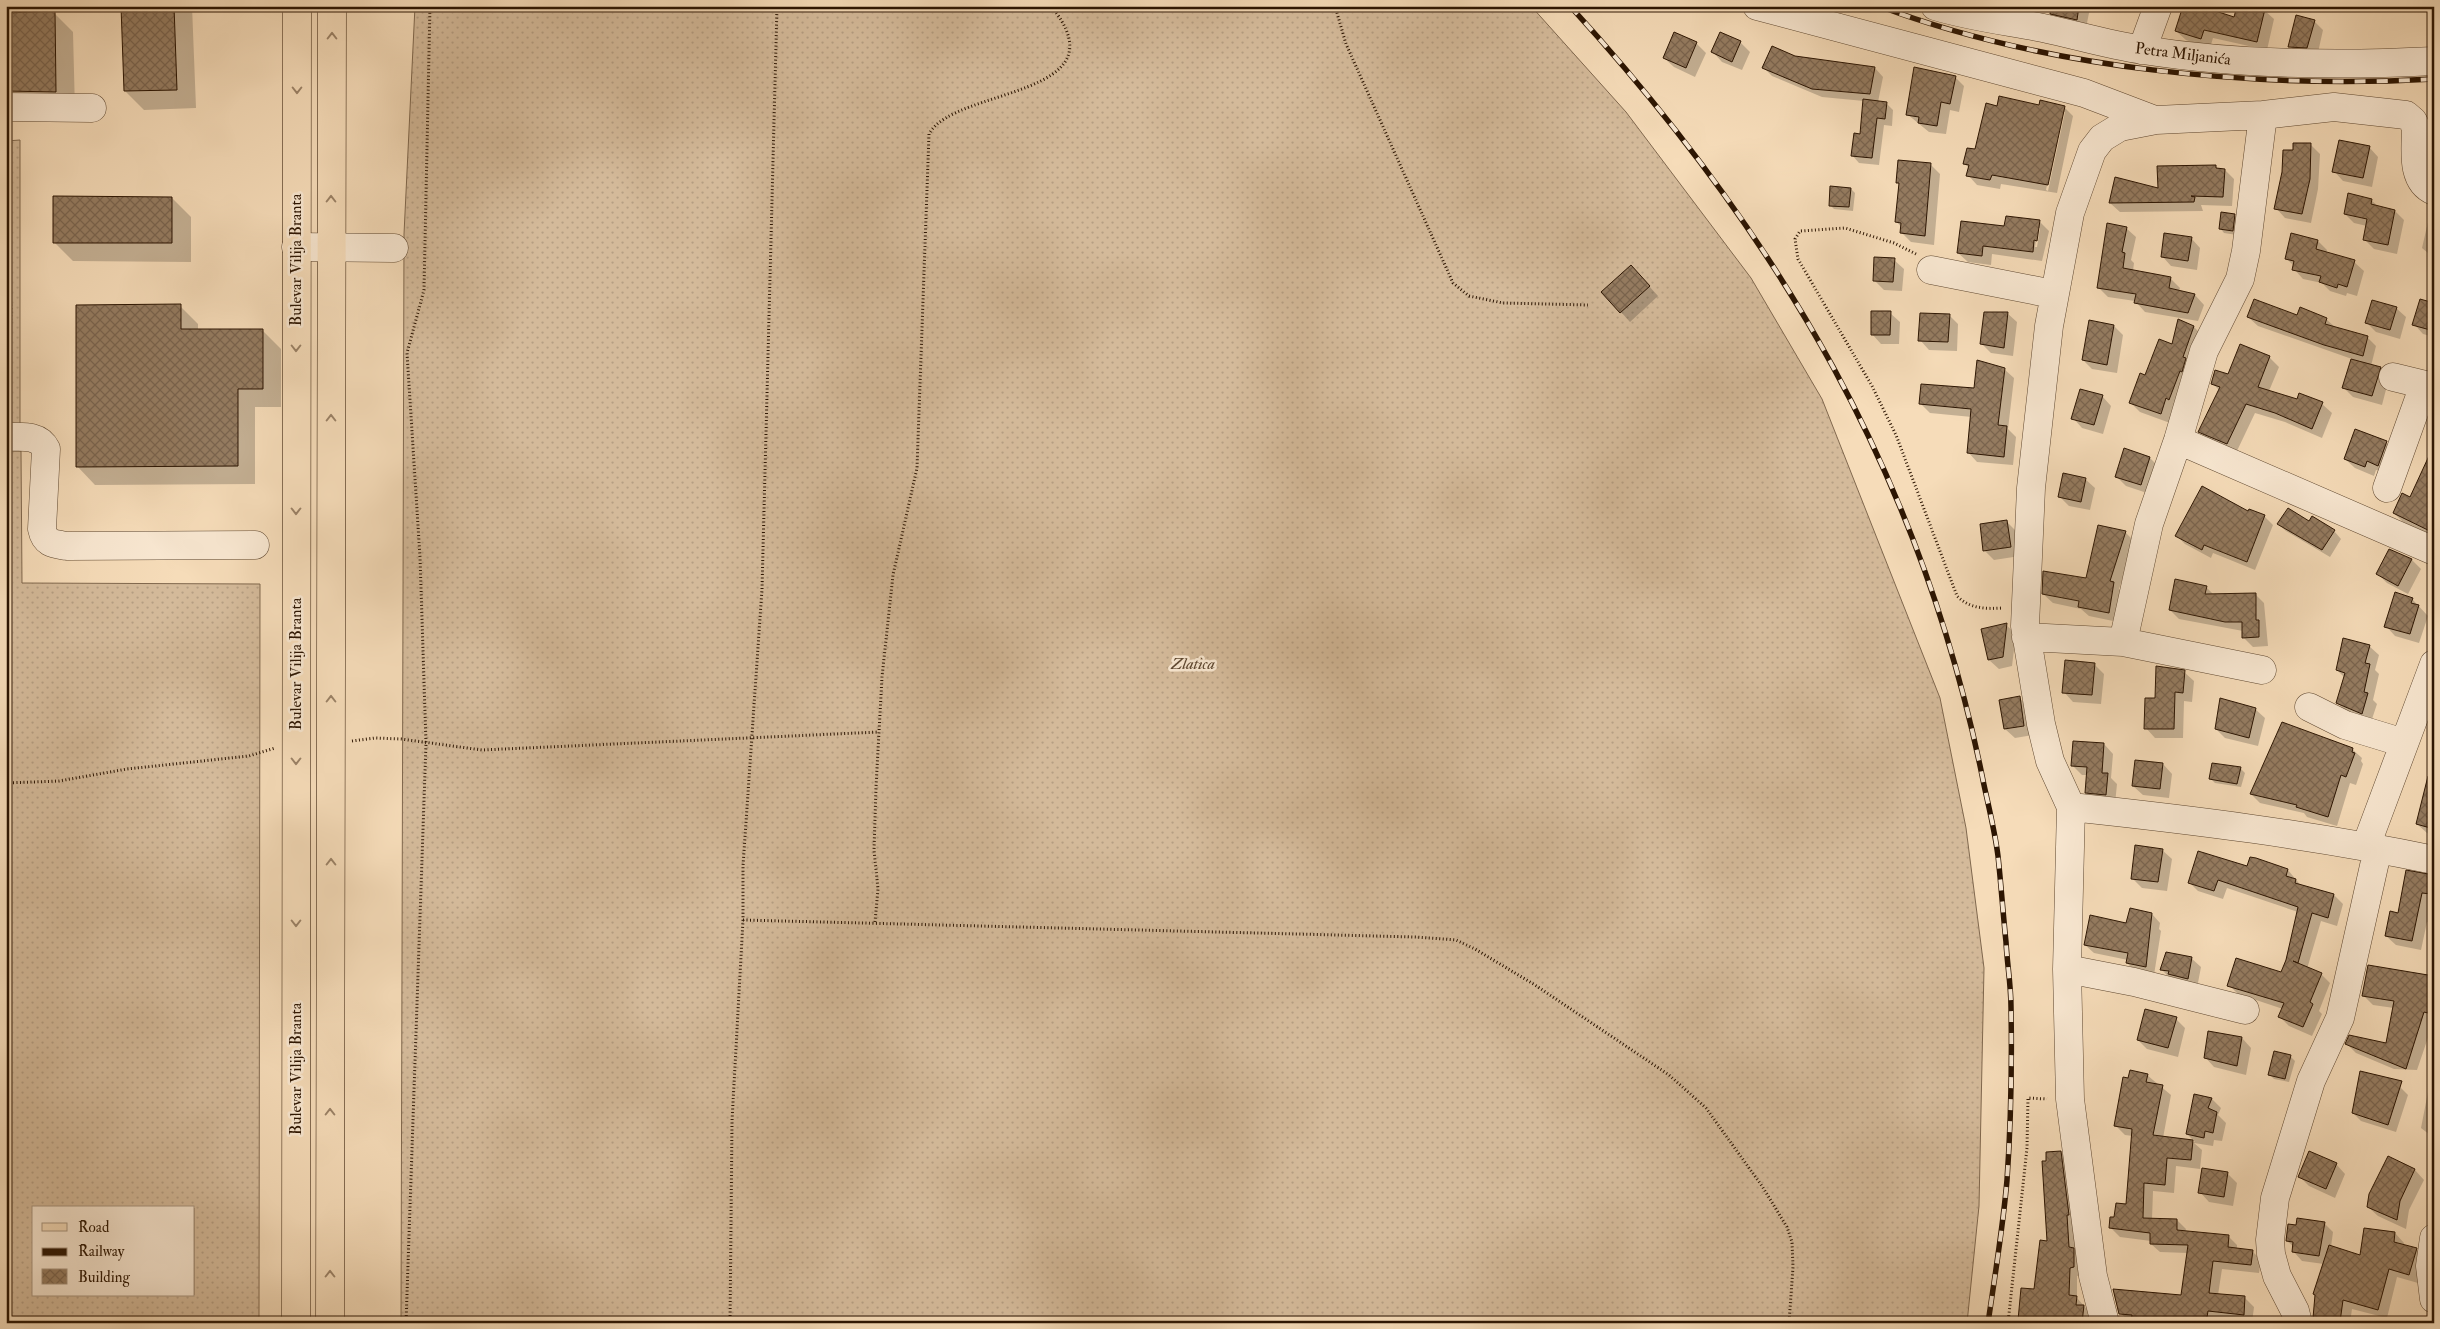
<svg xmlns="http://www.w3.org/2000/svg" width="2440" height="1329" viewBox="0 0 2440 1329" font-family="'IM FELL Double Pica',serif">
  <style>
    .grass { fill: url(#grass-dots); stroke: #80684e; fill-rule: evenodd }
    .shadow { fill: #0003; fill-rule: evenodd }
    .building { fill: url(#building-cross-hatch); stroke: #2c1502 }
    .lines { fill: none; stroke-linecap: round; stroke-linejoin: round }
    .minor-casing { stroke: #5e4730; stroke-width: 29 }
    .major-casing { stroke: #2c1502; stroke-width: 29 }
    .path { stroke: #2c1502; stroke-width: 3; stroke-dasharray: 1 2.5; stroke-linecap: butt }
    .minor { stroke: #f9e8d2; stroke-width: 28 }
    .major { stroke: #f6dcb9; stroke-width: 28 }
    .rail-casing { stroke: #2c1502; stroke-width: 5.5 }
    .rail { stroke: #f9e8d2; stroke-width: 4; stroke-dasharray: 11; stroke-linecap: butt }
    .oneway { stroke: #9b8267 }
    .labels { text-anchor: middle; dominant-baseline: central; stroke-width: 5; stroke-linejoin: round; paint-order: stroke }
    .street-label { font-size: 16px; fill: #2c1502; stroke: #f9e8d2 }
    .park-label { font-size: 16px; font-style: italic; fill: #5e4730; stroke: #f9e8d2 }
  </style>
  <defs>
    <pattern id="grass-dots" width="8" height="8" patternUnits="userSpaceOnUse" patternTransform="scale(1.25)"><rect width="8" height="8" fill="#d4ba9a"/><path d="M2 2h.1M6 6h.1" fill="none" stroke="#b69f83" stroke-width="1.8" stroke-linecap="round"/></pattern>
    <pattern id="building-cross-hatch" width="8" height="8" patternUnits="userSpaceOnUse" patternTransform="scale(1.25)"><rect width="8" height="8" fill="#957c61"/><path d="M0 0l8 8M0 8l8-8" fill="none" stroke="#7a644e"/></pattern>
  </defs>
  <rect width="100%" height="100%" fill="#f6dcb9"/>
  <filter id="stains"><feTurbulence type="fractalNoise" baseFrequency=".004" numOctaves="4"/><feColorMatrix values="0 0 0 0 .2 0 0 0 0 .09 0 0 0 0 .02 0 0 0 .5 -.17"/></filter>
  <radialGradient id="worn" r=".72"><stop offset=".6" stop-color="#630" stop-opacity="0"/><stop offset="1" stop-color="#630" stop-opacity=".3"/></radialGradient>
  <!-- grass -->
  <path class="grass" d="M415,6H1531L1626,112L1751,278L1822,399L1940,698L1966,828L1984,968L1979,1206L1967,1323H401L404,234Z
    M20,140V427H6V141Z
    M6,451H21L22,583L260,584L259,1323H6ZM34,1208H194V1295H34Z"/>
  <!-- shadow -->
  <path class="shadow" d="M122,6H192L196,108L144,110L125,91Z
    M2053,6H2088L2090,8L2086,28L2061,23L2051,13Z
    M2238,6L2264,10L2274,19L2267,50L2213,38L2210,48L2186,40L2176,31L2235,18Z
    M54,13L73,32L75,111L6,114V14Z
    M2314,21L2323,30L2317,57L2299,56L2290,46Z
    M1740,42L1750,52L1742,70L1722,62L1713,52Z
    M1696,43L1706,53L1695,77L1674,67L1664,58Z
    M1795,57L1875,68L1883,77L1878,102L1886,103L1893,110L1892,126L1884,125L1879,165L1859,163L1852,155L1861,135L1864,101L1822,97L1772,76L1764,68Z
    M1955,77L1964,86L1959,112L1950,110L1946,134L1929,132L1907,114Z
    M1998,107H2064L2073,116L2057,193L2001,184L2000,189L1977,185L1968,175L1969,168L1965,164L1976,151ZM2062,112H2065L2048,191L2046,190Z
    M2310,144L2320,154L2318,189L2311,223L2285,218L2276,208Z
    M2369,147L2378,157L2372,187L2343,181L2334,171Z
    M1930,164L1940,174L1934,245L1911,242L1902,233V228L1896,221L1900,185L1897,182Z
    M2215,166L2219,170H2225L2234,179L2232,206L2201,205L2203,211L2120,212L2110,203L2159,189Z
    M1851,189L1855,193L1853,211L1834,209L1830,205Z
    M172,198L191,217V262L73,261L54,242Z
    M2371,200L2379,207L2395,211L2404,220L2397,254L2374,249L2364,239L2367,226L2354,223L2345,214Z
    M2234,215L2239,219L2237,235L2224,233L2220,228Z
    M2040,222L2049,231L2042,261L1992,254L1991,265L1968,262L1958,253L2005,227ZM2038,228H2040L2037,247H2035Z
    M2428,222L2434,224V258L2422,248Z
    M2126,228L2136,237L2131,260L2134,263L2133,271L2170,278L2180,288L2179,291L2195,295L2204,305L2198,321L2145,312L2135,301L2108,297L2098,287Z
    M2191,238L2200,248L2197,270L2171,266L2162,256Z
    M2318,241L2327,250L2326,253L2354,262L2364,271L2357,296L2347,293L2346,296L2330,291L2322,283L2303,279L2294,269V266L2286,258Z
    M1894,260L1904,269L1902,291L1884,290L1874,280Z
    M1640,276L1658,296L1630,322L1603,292Z
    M2434,304V337L2423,334L2414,324Z
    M180,306L198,324V331L262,330L281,349V407H255V484L95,485L77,466Z
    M2396,308L2406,317L2400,339L2376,332L2367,323Z
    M1890,313L1900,322L1899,344H1881L1872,334Z
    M2007,313L2017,322L2013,356L1991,353L1981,343Z
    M1949,315L1958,324L1957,351L1929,350L1920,340Z
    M2298,316L2326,319L2336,328L2367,337L2376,346L2371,366L2380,369L2389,378L2382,405L2353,397L2344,388L2352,359L2258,326L2248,317Z
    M2114,326L2123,335L2117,373L2092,369L2083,360Z
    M2194,327L2203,336L2170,423L2140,412L2130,402L2146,376L2173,346Z
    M2269,357L2279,367L2269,391L2298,400L2322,404L2332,413L2322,438L2285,422L2255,413L2236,453L2209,441L2200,432L2220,391L2212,383Z
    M2004,369L2014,378L2008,429L2016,437L2013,465L1977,462L1968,452L1972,417L1930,413L1921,404L1975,390Z
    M2102,396L2111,406L2103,434L2082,428L2073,418Z
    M2386,443L2396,452L2388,474L2376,470L2374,476L2355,468L2345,459Z
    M2150,458L2159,467L2150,494L2126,486L2116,476Z
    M2434,459V538L2403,522L2394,513L2410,498Z
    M2085,479L2095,488L2090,510L2069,506L2059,496Z
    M2248,513L2264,516L2273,525L2255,570L2213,553L2211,558L2185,544L2176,535Z
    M2007,522L2016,531L2020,556L1994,560L1984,550Z
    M2309,523L2334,531L2341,539L2330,557L2286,531L2278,524Z
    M2125,532L2135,542L2119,589L2123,593L2118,622L2089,616L2081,609L2053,603L2043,594L2087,580Z
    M2412,560L2421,569L2408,594L2387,583L2378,574Z
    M2206,587L2214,595L2255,594L2264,603L2268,646L2253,647L2243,637V631L2179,619L2170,610Z
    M2412,599L2428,616L2419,643L2395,636L2386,626Z
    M2006,625L2016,634L2012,666L1999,669L1989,660Z
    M2369,646L2379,655L2375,670L2379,674L2373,700L2377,704L2371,722L2347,712L2337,703L2345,678L2337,670Z
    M2094,664L2104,674L2101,704L2073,702L2064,692Z
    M2184,672L2194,681L2192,702L2184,701L2183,738H2155L2146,728L2156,699Z
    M2019,698L2029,707L2033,735L2015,738L2005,729Z
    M2221,700L2255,709L2265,718L2258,746L2225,738L2216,729Z
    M2104,744L2113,754L2111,778L2117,784L2115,804L2096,802L2086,792L2088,775H2082L2073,766Z
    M2352,749L2362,758L2361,761L2363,764L2356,785L2350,783L2337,826L2307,817L2304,813L2260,803L2251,794Z
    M2163,764L2172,774L2169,798L2143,795L2133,786Z
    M2240,768L2245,773L2241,787L2215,783L2210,778Z
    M2434,783V835L2427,833L2417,824Z
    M2162,850L2172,859L2167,891L2142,888L2132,878Z
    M2248,868L2288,870L2302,887L2334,895L2343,904L2337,926L2321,921L2307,969L2321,974L2330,983L2319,1011L2322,1014L2312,1036L2289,1026L2280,1017L2283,1009L2238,994L2229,985L2282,973L2298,912L2227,888L2223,899L2198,891L2189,882Z
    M2434,876V923L2427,922L2421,950L2396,945L2386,936L2399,914Z
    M2152,914L2160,923L2159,929L2161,931L2154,975L2135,971L2127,963L2128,960L2094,953L2085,945Z
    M2191,958L2201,967L2197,988L2171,979L2161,969Z
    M2369,966L2434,976V1020L2417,1070L2394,1069L2356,1053L2347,1044L2387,1045L2394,1008L2373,1005L2364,996Z
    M2176,1019L2185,1028L2178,1057L2147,1049L2138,1040Z
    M2242,1038L2251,1048L2246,1075L2214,1067L2205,1057Z
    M2290,1056L2295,1061L2289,1082L2274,1079L2269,1074Z
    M2147,1075L2171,1095L2163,1138L2195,1142L2187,1134L2212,1099L2221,1108L2218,1115L2226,1123L2222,1141L2214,1140L2213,1146L2194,1143L2202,1150L2200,1169L2176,1166L2174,1193L2153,1191L2152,1219L2177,1220L2186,1229L2185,1232L2228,1236L2237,1245V1249L2252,1251L2261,1260L2259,1273L2222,1269L2218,1295L2245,1298L2254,1307L2252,1323L2229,1321V1323H2132L2120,1313L2182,1296L2188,1253L2160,1252L2151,1244V1241L2120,1237L2111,1228L2115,1218L2127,1205L2133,1136L2125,1135L2116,1126Z
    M2400,1087L2408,1095L2396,1132L2361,1121L2353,1113Z
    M2428,1092L2434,1094V1138L2421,1128Z
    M2061,1152L2069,1161L2082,1275L2077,1276V1298L2092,1315L2091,1323H2021L2019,1320L2035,1290L2048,1243V1162Z
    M2388,1157L2415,1170L2424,1180L2409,1210L2406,1229L2378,1216L2368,1207Z
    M2336,1164L2345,1174L2335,1198L2309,1186L2300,1177Z
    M2227,1173L2237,1183L2233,1206L2209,1202L2200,1192Z
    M2324,1223L2333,1232L2331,1247L2362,1257L2395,1233L2404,1243V1246L2416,1249L2425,1258L2418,1283L2397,1277L2387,1318L2352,1309L2350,1323H2319L2314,1318L2324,1264L2302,1261L2293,1251L2294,1247L2287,1241L2297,1226Z
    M2258,1321L2281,1322V1323H2258Z"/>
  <!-- building -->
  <path class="building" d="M121,6H174L177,90L124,91Z
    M2051,6H2079L2077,20L2050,14Z
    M2183,6H2200L2234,17L2237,6L2265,9L2257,42L2204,30L2201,39L2175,31Z
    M55,11L56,92L6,91V13Z
    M2296,15L2315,20L2307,48L2288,47Z
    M1674,32L1697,42L1686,68L1663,58Z
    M1720,32L1741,41L1732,62L1711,52Z
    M1772,46L1795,56L1875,67L1870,94L1812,89L1762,68Z
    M1914,67L1956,76L1950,104L1941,102L1937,126L1918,123L1919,117L1906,115Z
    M1999,96L2039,105L2040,100L2065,106L2048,185L1992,175L1990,180L1966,176L1969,165L1963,164L1967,148L1975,149L1986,103L1997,106Z
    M1863,99L1887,102L1885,119L1877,118L1872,158L1851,156L1854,133L1860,134Z
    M2339,140L2370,146L2363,178L2332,172Z
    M2293,143H2311L2310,179L2302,214L2274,209L2282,172L2283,150H2293Z
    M1898,160L1931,163L1925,236L1900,233L1901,223L1895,222L1899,183H1896Z
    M2216,165V168L2225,169L2223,197L2191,196L2195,197L2194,202L2109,203L2115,177L2158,188L2157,166Z
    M1830,186L1851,188L1849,207L1829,206Z
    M2348,193L2372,199L2371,204L2395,210L2388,245L2363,240L2367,219L2344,214Z
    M53,196L172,197V243H53Z
    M2221,212L2235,214L2233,231L2219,229Z
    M2006,216L2040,220L2037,241L2034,240L2033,252L1983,246L1982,256L1957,253L1961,221L2004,226Z
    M2107,223L2127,227L2122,252L2125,253L2123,268L2171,277L2169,288L2195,294L2188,313L2134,303L2136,294L2097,288Z
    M2164,233L2192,237L2188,261L2161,257Z
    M2291,233L2318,240L2316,249L2355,260L2347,287L2338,284L2337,288L2319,282L2321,276L2292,270L2294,261L2285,259Z
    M1874,257L1895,258L1893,282L1873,281Z
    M1631,265L1650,286L1620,313L1601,292Z
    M2254,299L2297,315L2300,307L2327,318L2325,324L2368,336L2363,356L2324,345L2247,317Z
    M2420,299L2434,303V331L2412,325Z
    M2372,300L2397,307L2390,330L2365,323Z
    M181,304V329H263V389H238V466L76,467V305Z
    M1871,311H1891L1890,335H1871Z
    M1984,312H2008L2004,348L1980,344Z
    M1920,313L1950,314L1948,342L1918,341Z
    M2178,319L2194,326L2183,357L2186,358L2182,372L2180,371L2169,400L2166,398L2161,414L2129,403L2140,373L2145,375L2159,339L2172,344Z
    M2089,320L2114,325L2107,365L2082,360Z
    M2240,344L2270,356L2258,387L2297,399L2299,393L2323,402L2312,429L2275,413L2246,404L2227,444L2198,432L2220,387L2211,384L2215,370L2228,374Z
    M2351,359L2381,367L2372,396L2342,388Z
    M1977,360L2005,368L1998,425L2007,426L2004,457L1967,453L1971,409L1919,404L1921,384L1974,388Z
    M2080,389L2103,395L2094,425L2071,419Z
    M2355,429L2387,441L2378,466L2367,461L2365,467L2344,459Z
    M2434,445V533L2393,513L2402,493L2410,497Z
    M2124,448L2150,457L2141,485L2115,477Z
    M2063,473L2086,478L2081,502L2058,497Z
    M2202,486L2248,511L2249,509L2265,515L2247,562L2204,545L2202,550L2175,536Z
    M2288,508L2309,521L2312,516L2335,530L2322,550L2277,524Z
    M2007,520L2011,547L1983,551L1980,524Z
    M2098,525L2126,531L2110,581L2114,582L2109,613L2078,607L2079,601L2042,594L2043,571L2086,578Z
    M2389,549L2412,559L2398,586L2376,574Z
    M2175,579L2207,586L2205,594L2256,593V620H2259V637L2242,638V622H2225L2169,610Z
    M2395,592L2413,598L2411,603L2419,605L2410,634L2384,627Z
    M2007,623L2003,657L1988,660L1981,629Z
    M2343,638L2370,645L2365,663L2370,664L2364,692L2368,693L2362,714L2336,703L2345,673L2336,670Z
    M2065,660L2095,663L2092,695L2062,693Z
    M2156,666L2185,670L2183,693L2175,692L2174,729H2144L2145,698H2155Z
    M2020,696L2024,726L2004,729L1999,700Z
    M2220,698L2256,708L2249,738L2215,729Z
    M2282,722L2353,748L2352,752L2355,753L2346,777L2341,775L2328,817L2296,807L2297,805L2250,794Z
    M2073,741L2104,743L2102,773H2108L2106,795L2085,793L2087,767L2071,766Z
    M2135,760L2163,763L2160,789L2132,786Z
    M2212,763L2241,767L2237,784L2209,779Z
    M2428,776L2434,777V829L2416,824Z
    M2135,845L2163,849L2158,882L2131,879Z
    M2198,851L2247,866L2250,857L2256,858L2288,869L2286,876L2296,879L2295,883L2334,894L2328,918L2312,913L2298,963L2293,961L2322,973L2310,1002L2313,1004L2303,1027L2278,1017L2284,1003L2227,986L2236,958L2281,972L2286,960L2298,907L2218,880L2214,891L2188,883Z
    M2406,870L2434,875L2431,894L2422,893L2412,941L2385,936L2390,911L2398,913Z
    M2130,908L2152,913L2146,967L2126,963L2128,953L2084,945L2090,915L2126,923Z
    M2166,952L2192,957L2188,979L2168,974L2169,971L2160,970Z
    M2368,965L2434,976L2428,1013L2424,1012L2406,1069L2345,1044L2349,1035L2386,1043L2394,1001L2362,996Z
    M2145,1009L2177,1017L2168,1048L2137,1040Z
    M2208,1031L2242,1037L2237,1066L2204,1058Z
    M2274,1051L2291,1055L2285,1079L2268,1075Z
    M2130,1070L2148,1074L2146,1082L2163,1085L2153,1135L2193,1140L2191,1160L2167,1158L2165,1185L2144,1183L2143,1218L2177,1219V1230L2229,1235L2228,1247L2253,1250L2251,1265L2213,1261L2209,1293L2245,1296L2244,1315L2208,1311L2206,1323H2176L2148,1319L2147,1323H2131L2132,1315L2119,1314L2113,1289L2181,1295L2188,1245L2150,1244V1233L2109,1228L2110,1217H2114L2116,1203L2126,1204L2132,1129L2114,1126L2123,1077L2128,1078Z
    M2360,1071L2402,1081L2388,1125L2352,1113Z
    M2194,1094L2212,1098L2208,1108L2217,1112L2213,1133L2205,1131L2204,1138L2186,1134Z
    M2061,1151L2069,1215H2067L2069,1247L2074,1248V1267L2070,1268L2069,1295L2077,1296L2076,1305H2084L2082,1323L2018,1320L2021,1288L2034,1289L2040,1240L2047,1241L2042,1161H2046V1152Z
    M2309,1151L2337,1163L2326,1189L2298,1177Z
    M2388,1156L2415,1169L2400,1201L2397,1220L2367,1207L2369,1194Z
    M2202,1168L2228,1172L2224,1197L2198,1193Z
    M2297,1218L2325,1222L2319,1256L2292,1252L2293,1242L2286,1241L2288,1224L2296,1225Z
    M2364,1228L2395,1232L2394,1242L2417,1248L2409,1275L2389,1269L2378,1310L2343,1300L2340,1322L2313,1318L2315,1295L2313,1294L2329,1245L2360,1255Z"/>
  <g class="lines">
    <!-- minor casing -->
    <g class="minor-casing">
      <path id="minor" d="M1757,6L2084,93L2155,120
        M1935,6C1971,17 2007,21 2043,28C2076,35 2109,45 2143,50C2239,65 2336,66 2434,61
        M2142,50L2158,6
        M6,107L92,108
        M296,247L394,248
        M1931,270L2053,294
        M2393,377L2434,387
        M6,437C21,437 39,434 46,449L42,529C45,544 54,544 67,546L255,545
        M2178,440L2434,551
        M2387,488L2424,385
        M2026,637L2123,642L2262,670
        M2123,642L2149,524L2178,440L2204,351L2240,279L2246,251L2263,115
        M2309,707L2345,725L2404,743
        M2071,807C2193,820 2314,835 2434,860
        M2366,846L2434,664
        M2067,969L2134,982L2245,1010
        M2434,1238L2430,1266L2434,1299
        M2105,1323L2093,1276L2070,1099L2067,969L2071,807L2050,761L2041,724L2025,626L2031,488L2049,326L2070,213L2092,151L2102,138L2120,127L2156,120L2263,115L2334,107L2406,115L2413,121L2416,127C2416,148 2410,181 2434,191
        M2298,1323L2295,1311L2277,1276L2271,1254L2270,1240L2275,1198L2311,1081L2340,1018L2378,848"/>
    </g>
    <!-- major casing -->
    <g class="major-casing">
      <path id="major" d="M296,1323L297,6
        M330,1323L332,6"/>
    </g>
    <!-- path -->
    <path class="path" d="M1335,6L1346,44L1453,283L1469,296L1503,303L1588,305
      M1916,254L1894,243L1845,228L1800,231L1795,239L1798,259L1872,386L1896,435L1957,596C1970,609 1986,609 2003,608
      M6,288L11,306L10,349L6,356
      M352,741L375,738L401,739L482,750L879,732
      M6,783L59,781L127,769L249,756L275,748
      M743,920L1415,937L1456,940L1475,949L1535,985L1669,1075L1706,1108L1762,1186L1787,1227L1792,1242L1793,1267L1789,1323
      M875,922L878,889L874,850L876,787L882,677L893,575L917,468L929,134C954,87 1126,98 1051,6
      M406,1323L426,743L420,557L407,353L424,290L430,6
      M730,1323L732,1121L743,920V866L762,589L777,6
      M2008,1323L2027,1148L2028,1098L2047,1099"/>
    <!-- minor -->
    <use href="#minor" class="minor"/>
    <!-- major -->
    <use href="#major" class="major"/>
    <!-- rail casing -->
    <g class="rail-casing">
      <path id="rail" d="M1570,6C1780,236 1923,478 1984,785C1989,808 1995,832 1998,856C2001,884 2003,913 2006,942C2007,963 2011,985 2011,1007C2012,1064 2011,1123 2007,1180C2003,1227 1995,1275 1988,1323
        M1879,6C2046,69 2256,89 2434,79"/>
    </g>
    <!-- rail -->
    <use href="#rail" class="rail"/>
  </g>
  <!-- one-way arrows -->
  <defs><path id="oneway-chevron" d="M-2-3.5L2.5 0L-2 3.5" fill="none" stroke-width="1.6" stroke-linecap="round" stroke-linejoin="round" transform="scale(1.25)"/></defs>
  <g class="oneway">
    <use href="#oneway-chevron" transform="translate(332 36) rotate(-90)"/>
    <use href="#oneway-chevron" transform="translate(297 90) rotate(90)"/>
    <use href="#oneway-chevron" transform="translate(331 199) rotate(-90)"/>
    <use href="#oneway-chevron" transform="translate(296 348) rotate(90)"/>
    <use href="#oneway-chevron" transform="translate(331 418) rotate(-90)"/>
    <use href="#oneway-chevron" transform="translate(296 511) rotate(90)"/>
    <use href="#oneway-chevron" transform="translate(331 699) rotate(-90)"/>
    <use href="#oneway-chevron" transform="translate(296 761) rotate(90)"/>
    <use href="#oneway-chevron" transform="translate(331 862) rotate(-90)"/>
    <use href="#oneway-chevron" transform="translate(296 923) rotate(90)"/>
    <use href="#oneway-chevron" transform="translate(330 1112) rotate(-90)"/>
    <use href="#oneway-chevron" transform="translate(330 1274) rotate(-90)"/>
  </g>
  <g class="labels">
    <!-- street labels -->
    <g class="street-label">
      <text transform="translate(2183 54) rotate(7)">Petra Miljanića</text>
      <text transform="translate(296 260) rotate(-90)">Bulevar Vilija Branta</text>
      <text transform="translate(296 664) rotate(-90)">Bulevar Vilija Branta</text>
      <text transform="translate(296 1069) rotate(-90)">Bulevar Vilija Branta</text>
    </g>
    <!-- park labels -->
    <g class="park-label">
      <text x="1193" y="664">Zlatica</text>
    </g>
  </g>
  <!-- margin -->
  <rect width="2440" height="1329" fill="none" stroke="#f6dcb9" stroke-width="25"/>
  <rect x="8" y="8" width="2425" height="1314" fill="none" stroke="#2c1502" stroke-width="2.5"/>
  <rect x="12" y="12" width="2415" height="1304" fill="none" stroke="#2c1502"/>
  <!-- legend -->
  <rect x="32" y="1206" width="162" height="90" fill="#f9e8d2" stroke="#a7947f"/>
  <rect x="42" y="1223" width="25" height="8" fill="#f6dcb9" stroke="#a7947f"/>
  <text x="78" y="1232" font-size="15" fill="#2c1502">Road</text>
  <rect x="42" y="1248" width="25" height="8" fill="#2c1502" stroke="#a7947f"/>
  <text x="78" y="1256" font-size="15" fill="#2c1502">Railway</text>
  <rect x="42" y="1269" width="25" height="15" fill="url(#building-cross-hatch)" stroke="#a7947f"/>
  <text x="78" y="1282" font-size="15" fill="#2c1502">Building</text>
  <rect width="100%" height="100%" filter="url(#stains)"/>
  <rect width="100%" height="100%" fill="url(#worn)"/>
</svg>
